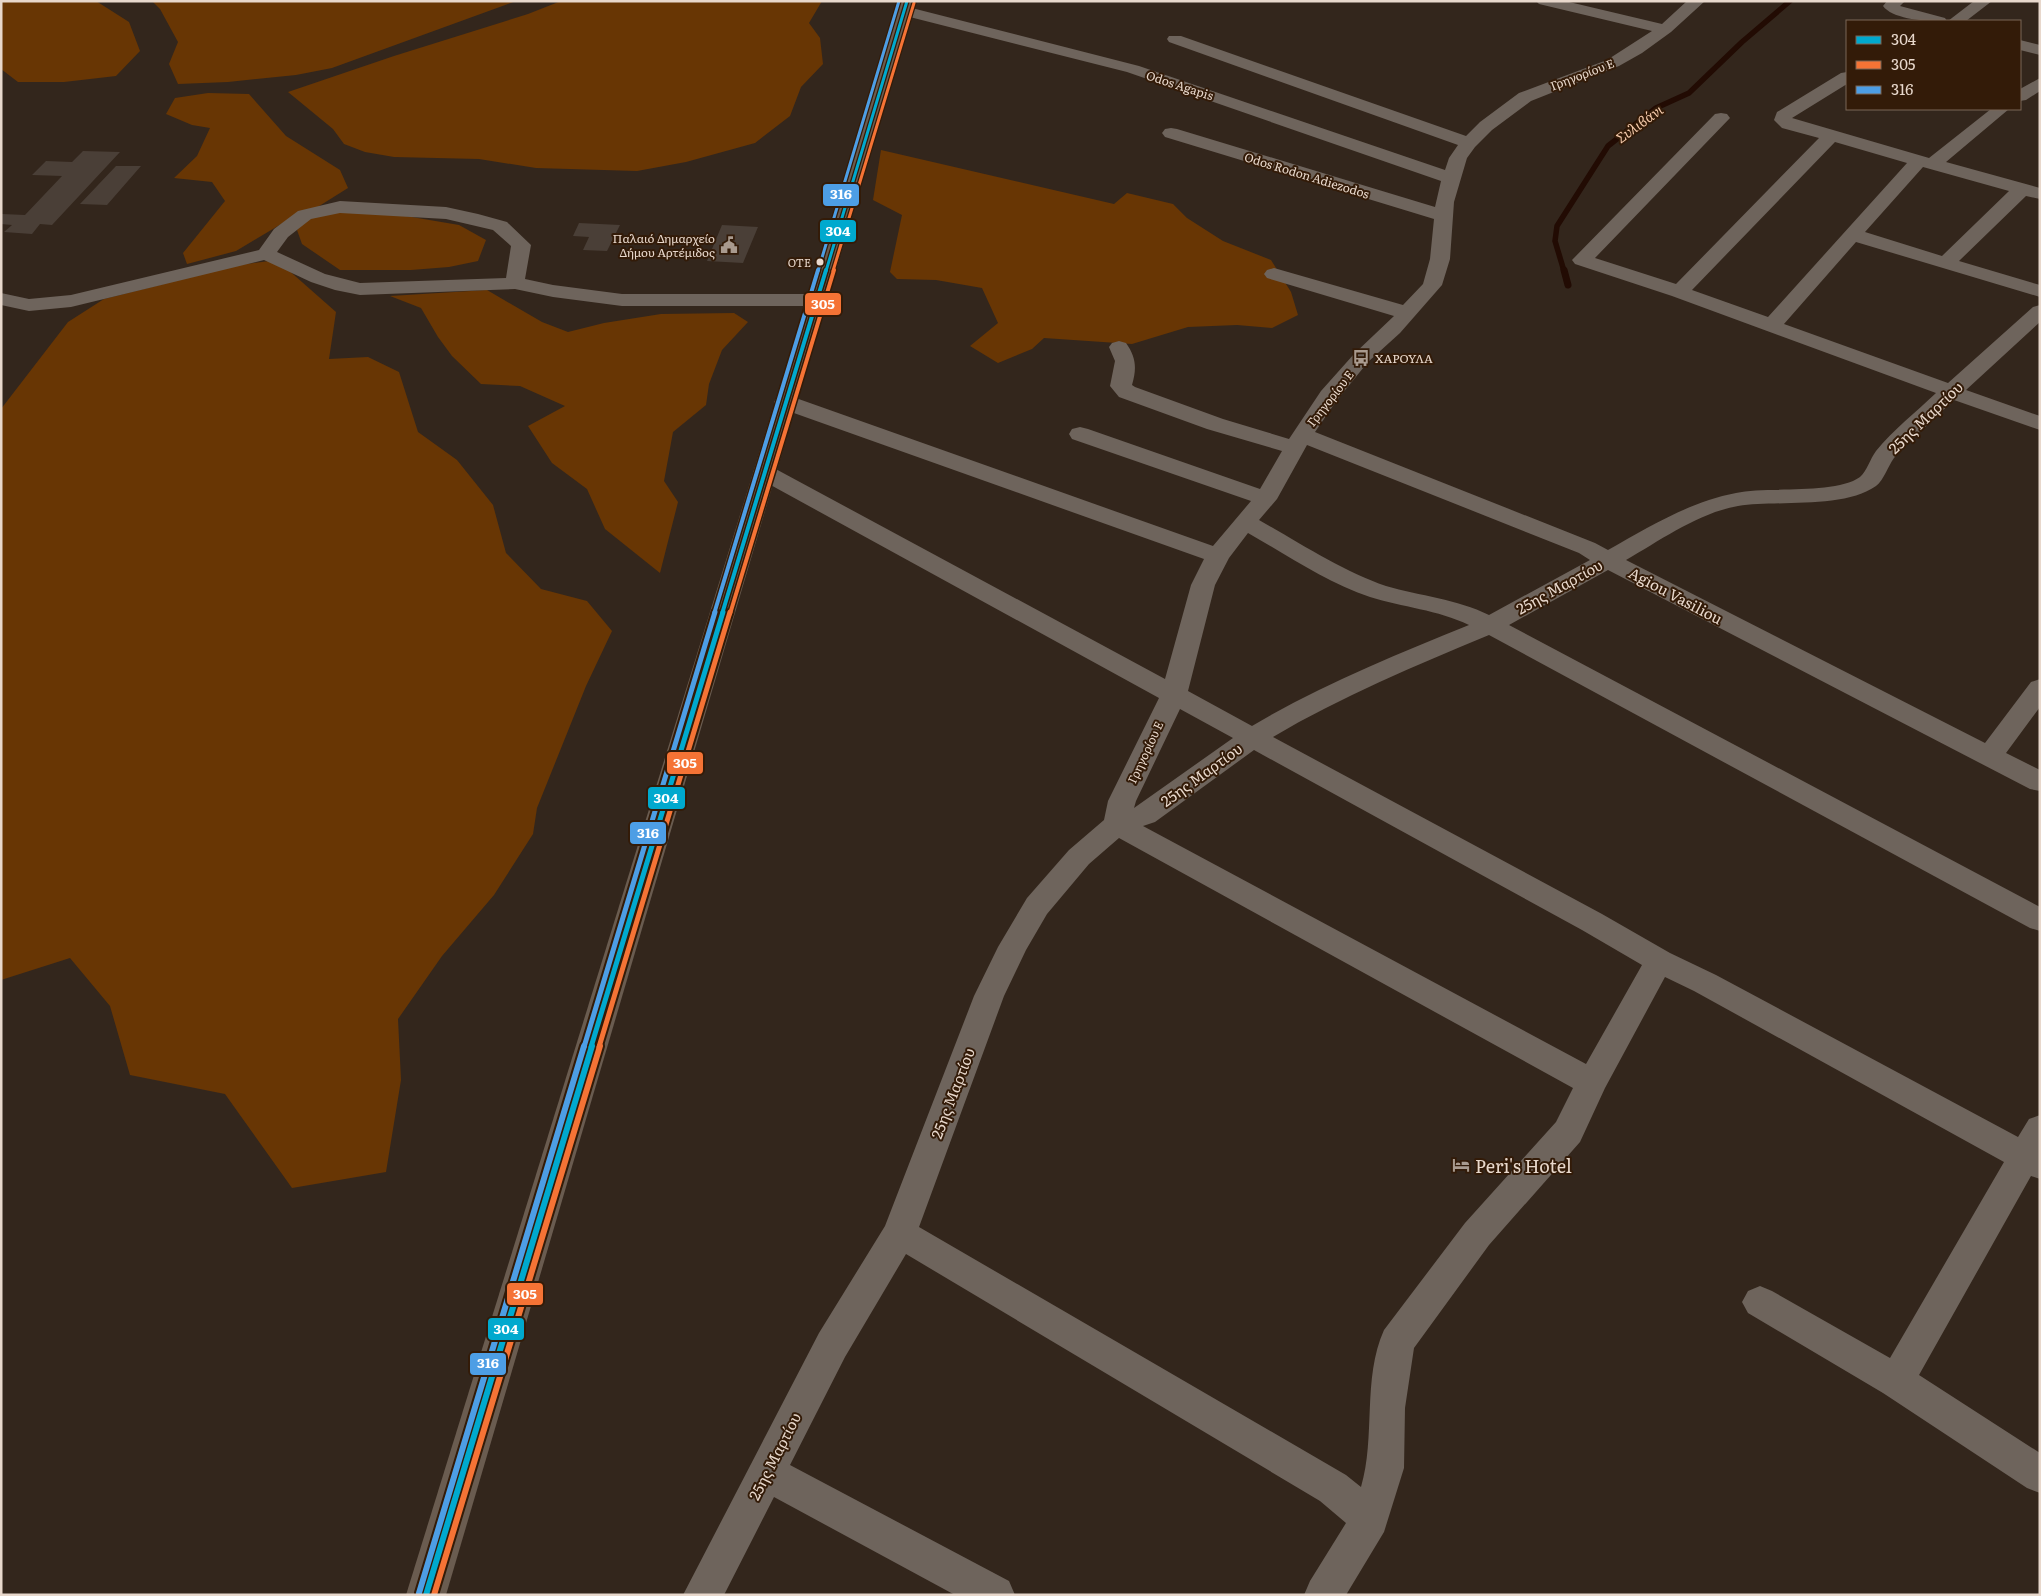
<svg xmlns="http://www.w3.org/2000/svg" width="2041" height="1596" viewBox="0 0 2041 1596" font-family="Literata,serif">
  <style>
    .green { fill: #683604 }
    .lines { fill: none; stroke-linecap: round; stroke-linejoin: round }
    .stream-far1 { stroke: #220b03; stroke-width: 5.5 }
    .stream { stroke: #220b03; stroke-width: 7 }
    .building { fill: #4a3f37 }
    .minor { fill: #6e645c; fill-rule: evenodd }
    .major { fill: #6a5c50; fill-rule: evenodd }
    .bus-1-far3-casing { stroke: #331b08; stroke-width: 5.5 }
    .bus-1-far2-casing { stroke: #331b08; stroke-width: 7 }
    .bus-1-far1-casing { stroke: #331b08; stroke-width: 9 }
    .bus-1-casing { stroke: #331b08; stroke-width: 10 }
    .bus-2-far3-casing { stroke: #331b08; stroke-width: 5.5 }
    .bus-2-far2-casing { stroke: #331b08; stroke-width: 7 }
    .bus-2-far1-casing { stroke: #331b08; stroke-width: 9 }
    .bus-2-casing { stroke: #331b08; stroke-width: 10 }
    .bus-3-far3-casing { stroke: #331b08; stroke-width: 5.5 }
    .bus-3-far2-casing { stroke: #331b08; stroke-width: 7 }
    .bus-3-far1-casing { stroke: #331b08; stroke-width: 9 }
    .bus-3-casing { stroke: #331b08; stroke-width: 10 }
    .bus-1-far3 { stroke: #00a9ce; stroke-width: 3 }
    .bus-1-far2 { stroke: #00a9ce; stroke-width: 4 }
    .bus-1-far1 { stroke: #00a9ce; stroke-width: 5 }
    .bus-1 { stroke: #00a9ce; stroke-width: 6 }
    .bus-2-far3 { stroke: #f57335; stroke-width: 3 }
    .bus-2-far2 { stroke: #f57335; stroke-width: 4 }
    .bus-2-far1 { stroke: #f57335; stroke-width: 5 }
    .bus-2 { stroke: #f57335; stroke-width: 6 }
    .bus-3-far3 { stroke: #4d9ee5; stroke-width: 3 }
    .bus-3-far2 { stroke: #4d9ee5; stroke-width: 4 }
    .bus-3-far1 { stroke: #4d9ee5; stroke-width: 5 }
    .bus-3 { stroke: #4d9ee5; stroke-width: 6 }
    .bus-dot { fill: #e8d8cc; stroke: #331b08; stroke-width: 2 }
    .labels { text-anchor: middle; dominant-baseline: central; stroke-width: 4; stroke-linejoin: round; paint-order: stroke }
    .far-bus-label { font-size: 11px; fill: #e8d8cc; stroke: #331b08; text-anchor: end }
    .far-street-label { font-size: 12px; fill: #e8d8cc; stroke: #331b08 }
    .far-poi-label { font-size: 12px; fill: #e8d8cc; stroke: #331b08; text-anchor: end }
    .far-water-label { font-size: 14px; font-style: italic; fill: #f6cbac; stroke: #331b08 }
    .street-label { font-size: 15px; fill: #e8d8cc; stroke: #331b08 }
    .near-poi-label { font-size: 18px; fill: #e8d8cc; stroke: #331b08; text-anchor: start }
    .line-badge { stroke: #331b08; stroke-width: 2 }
    .badge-label { font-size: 14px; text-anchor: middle; font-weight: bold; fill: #fff }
  </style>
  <rect width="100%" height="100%" fill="#33261c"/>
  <!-- green -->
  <path class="green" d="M1,1H96L129,22L140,51L116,76L64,82H18L1,69Z
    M152,1H516L332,68L296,75L228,82L178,84L169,64L178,42L160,9Z
    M561,1H822L809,23L820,38L823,64L801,87L790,116L755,143L686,162L637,171L536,168L479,159L394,157L365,152L344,144L333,129L288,92L394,56L528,14Z
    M208,93L249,94L286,136L340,170L348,188L316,208L298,214L236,251L187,264L183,253L225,201L212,182L174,178L197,156L210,128L192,125L166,114L175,98Z
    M881,150L1114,204L1127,193L1173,204L1187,218L1223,241L1271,260L1291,292L1298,315L1272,328L1237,325L1188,327L1132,344L1044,338L1032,349L998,363L970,346L998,323L982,288L936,280L897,279L890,272L902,215L873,200Z
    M346,211L400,215L459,225L486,240L478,261L449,267L411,270H340L302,244L297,230L316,212Z
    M277,260L336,312L329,359L368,357L399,372L418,432L457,460L493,505L506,553L541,589L587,601L612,631L586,686L537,808L533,834L494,895L442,956L398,1019L401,1080L386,1172L292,1188L225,1094L130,1075L110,1006L70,958L1,980V409L68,322L104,299L239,265Z
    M487,290L542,322L568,332L604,323L661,314L734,313L748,322L722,350L709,384L706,405L673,432L664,481L678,502L660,573L605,529L587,489L552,463L528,426L565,406L520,386L481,384L452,356L438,337L421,308L390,296Z"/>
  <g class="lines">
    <!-- stream-far1 -->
    <path class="stream-far1" d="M1564,271L1555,241L1557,226L1608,146L1656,108L1689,93L1742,42L1790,1"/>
    <!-- stream -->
    <path class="stream" d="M1564,270L1568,285"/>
  </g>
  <!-- building -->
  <path class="building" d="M83,151L120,152L52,225L40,224L32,234L4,232L12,225L1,224L2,214L25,215L62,176L32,175L46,161L72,162Z
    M116,166H141L107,205L80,204Z
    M579,223L620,225L607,251L583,250L589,237L573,236Z
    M722,225L758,227L743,263L707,261Z"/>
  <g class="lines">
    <!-- minor -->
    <path class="minor" d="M1536,1H1565L1662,24L1687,1H1705L1671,32L1642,53L1619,66L1531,101L1492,130L1475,147L1467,158L1454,202L1450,259L1442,285L1400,333L1368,362L1337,400L1315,432L1595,543L1608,550C1649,527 1689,502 1736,493C1767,486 1835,495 1860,477C1867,471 1870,459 1876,451C1893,430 1916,412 1936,393L1672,296L1575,264L1572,260L1715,114L1721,113L1727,114L1730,118L1595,258L1676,284L1819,138L1782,128L1774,120L1777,112L1841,73L1847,72V84L1792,118L1929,158L1991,109H2009L1946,162L2040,188V199L2026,196L1959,261L2040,285V297L1856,242L1784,324L1948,383L2033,307L2040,305V322L1966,390L2040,416V430L1954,400C1934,419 1913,437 1894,458C1888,466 1884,480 1876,486C1844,509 1776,500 1738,506C1698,513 1661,540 1626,560L1985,743L2031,682L2040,679V707L2006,753L2040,770V791L2030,789L1608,570L1509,625L2040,907V931L2030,928L1489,635C1415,666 1342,696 1273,737L1602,914L1670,953L1716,975L2018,1137L2029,1119L2040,1115V1179L2031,1176L1919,1375L2040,1453V1493L2027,1488L1883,1393L1748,1313L1742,1302L1748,1291L1760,1286L1772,1291L1890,1358L2004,1162L1694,991L1665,977L1605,1088L1580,1142L1489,1245L1414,1348L1405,1408L1404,1468L1384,1532L1346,1595H1304L1310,1581L1346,1523L1320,1501L906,1254L845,1357L790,1465L1009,1581L1015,1595H955L774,1497L724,1595H683L819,1333L885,1226L974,996L998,947L1027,898L1069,850L1104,820L1108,801L1159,698L756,477L753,472L756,467L764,465L772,467L1165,679L1191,585L1204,559L777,407L774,402L777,397L785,396L793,397L1213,546L1251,501L1072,439L1069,434L1072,429L1080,427L1088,429L1260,489L1282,451L1207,429L1119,397L1110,386L1115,361L1109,347L1112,343L1119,341L1126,343C1136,357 1137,368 1132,385L1135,387L1223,419L1289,439L1321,391L1354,354L1394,316L1267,278L1264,274L1267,270L1274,268L1403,305L1423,284L1430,259L1434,219L1165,137L1162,133L1165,129L1171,128L1177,129L1435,207L1441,181L1127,72L898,14L896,11L898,8L904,6L1139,66L1445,170L1449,158L1458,145L1169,42L1167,39L1169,36H1181L1466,136L1480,122L1519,93L1607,60L1652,31L1539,4ZM1835,142L1907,163L1768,317L1692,290ZM1923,167L2009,191L1942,256L1865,232ZM1307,445L1579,553L1590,560L1489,615C1457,599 1420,596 1386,586C1344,572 1298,542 1259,520L1277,499ZM1248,533C1287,555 1327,583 1370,597C1402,607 1438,610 1469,625C1395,655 1321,685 1252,726L1188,691L1215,585L1229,558ZM1180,709L1233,738L1134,808L1136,801ZM1254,750L1582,930L1642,965L1586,1064L1143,826L1155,822ZM1119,838L1573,1088L1556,1122L1465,1223L1384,1330C1362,1379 1376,1437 1361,1487L1346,1475L919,1227L1004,996L1026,950L1047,914L1089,864Z
      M1887,1H1905L1900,6L1945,18L1947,21C1931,22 1893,20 1883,6Z
      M1974,1H1992L1966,21H1948Z
      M2020,40L2040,45V55L2020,50Z
      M2040,78V91L2026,100L2020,101V89Z
      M340,201L446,207L478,214L507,222L531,245L525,279L553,285L622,294H817L824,296L827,300L824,304L817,306H622L553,297L515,289L360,295L335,290L311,282L264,260L71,307L29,311L1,305V293L29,299L71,295L259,250L274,229L298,211ZM340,213L446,219L493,230L511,246L506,278L360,283L325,274L277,252L288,237L311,219Z"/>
    <!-- major -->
    <path class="major" d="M899,1H915L446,1595H406Z"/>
    <!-- bus-1-far3 casing -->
    <g class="bus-1-far3-casing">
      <path id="bus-1-far3" d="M826,271L907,1"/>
    </g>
    <!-- bus-1-far2 casing -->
    <g class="bus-1-far2-casing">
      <path id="bus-1-far2" d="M722,614L826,270"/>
    </g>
    <!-- bus-1-far1 casing -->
    <g class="bus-1-far1-casing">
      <path id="bus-1-far1" d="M591,1047L723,612"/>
    </g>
    <!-- bus-1 casing -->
    <g class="bus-1-casing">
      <path id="bus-1" d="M426,1595L592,1046"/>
    </g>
    <!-- bus-2-far3 casing -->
    <g class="bus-2-far3-casing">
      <path id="bus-2-far3" d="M833,271L914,3"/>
    </g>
    <!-- bus-2-far2 casing -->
    <g class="bus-2-far2-casing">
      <path id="bus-2-far2" d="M730,614L834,270"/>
    </g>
    <!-- bus-2-far1 casing -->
    <g class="bus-2-far1-casing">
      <path id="bus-2-far1" d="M599,1047L730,612"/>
    </g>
    <!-- bus-2 casing -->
    <g class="bus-2-casing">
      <path id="bus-2" d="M434,1595L600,1046"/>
    </g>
    <!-- bus-3-far3 casing -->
    <g class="bus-3-far3-casing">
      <path id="bus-3-far3" d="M818,271L899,1"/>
    </g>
    <!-- bus-3-far2 casing -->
    <g class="bus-3-far2-casing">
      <path id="bus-3-far2" d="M714,614L818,270"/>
    </g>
    <!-- bus-3-far1 casing -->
    <g class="bus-3-far1-casing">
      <path id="bus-3-far1" d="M584,1047L715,612"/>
    </g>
    <!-- bus-3 casing -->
    <g class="bus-3-casing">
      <path id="bus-3" d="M419,1593L584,1046"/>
    </g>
    <!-- bus-1-far3 -->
    <use href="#bus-1-far3" class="bus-1-far3"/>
    <!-- bus-1-far2 -->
    <use href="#bus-1-far2" class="bus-1-far2"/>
    <!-- bus-1-far1 -->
    <use href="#bus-1-far1" class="bus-1-far1"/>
    <!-- bus-1 -->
    <use href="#bus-1" class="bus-1"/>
    <!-- bus-2-far3 -->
    <use href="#bus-2-far3" class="bus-2-far3"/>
    <!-- bus-2-far2 -->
    <use href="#bus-2-far2" class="bus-2-far2"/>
    <!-- bus-2-far1 -->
    <use href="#bus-2-far1" class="bus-2-far1"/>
    <!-- bus-2 -->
    <use href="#bus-2" class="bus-2"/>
    <!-- bus-3-far3 -->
    <use href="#bus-3-far3" class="bus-3-far3"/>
    <!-- bus-3-far2 -->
    <use href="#bus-3-far2" class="bus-3-far2"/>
    <!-- bus-3-far1 -->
    <use href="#bus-3-far1" class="bus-3-far1"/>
    <!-- bus-3 -->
    <use href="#bus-3" class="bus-3"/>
  </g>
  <!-- icons -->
  <defs>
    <g id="civic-bare" transform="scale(1.35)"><path d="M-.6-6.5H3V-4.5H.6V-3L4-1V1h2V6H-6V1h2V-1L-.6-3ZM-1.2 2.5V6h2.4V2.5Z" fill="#a99a8e" stroke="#331b08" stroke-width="2.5" paint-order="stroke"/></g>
    <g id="bus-bare" transform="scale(1.35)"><path d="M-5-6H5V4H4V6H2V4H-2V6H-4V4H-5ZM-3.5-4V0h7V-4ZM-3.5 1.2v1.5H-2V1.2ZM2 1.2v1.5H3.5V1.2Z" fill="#a99a8e" stroke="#331b08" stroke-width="2.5" paint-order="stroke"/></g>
    <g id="hotel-bare" transform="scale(1.35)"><path d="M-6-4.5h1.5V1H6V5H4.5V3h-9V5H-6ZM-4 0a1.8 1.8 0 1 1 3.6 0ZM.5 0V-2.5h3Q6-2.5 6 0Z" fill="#a99a8e" stroke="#331b08" stroke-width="2.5" paint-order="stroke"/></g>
  </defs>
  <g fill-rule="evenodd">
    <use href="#civic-bare" x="729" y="245"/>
    <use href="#bus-bare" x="1361" y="358"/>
    <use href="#hotel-bare" x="1461" y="1165"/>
  </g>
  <!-- markers -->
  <circle class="bus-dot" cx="820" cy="262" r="4.5"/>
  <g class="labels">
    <!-- far-bus labels -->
    <g class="far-bus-label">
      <text x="811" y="262">ΟΤΕ</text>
    </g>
    <!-- far-street labels -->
    <g class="far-street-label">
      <text transform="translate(1582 74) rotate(-21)">Γρηγορίου Ε</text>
      <text transform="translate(1180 85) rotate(18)">Odos Agapis</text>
      <text transform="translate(1307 175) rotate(17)">Odos Rodon Adiezodos</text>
      <text transform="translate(1330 398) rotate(-52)">Γρηγορίου Ε</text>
      <text transform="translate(1145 752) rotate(-65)">Γρηγορίου Ε</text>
    </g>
    <!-- far-poi labels -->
    <g class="far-poi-label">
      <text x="715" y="238">Παλαιό Δημαρχείο<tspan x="715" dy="14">Δήμου Αρτέμιδος</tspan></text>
      <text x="1375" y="358" text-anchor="start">ΧΑΡΟΥΛΑ</text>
    </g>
    <!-- far-water labels -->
    <g class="far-water-label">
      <text transform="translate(1639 123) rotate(-36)">Συλιβάνι</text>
    </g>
    <!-- street labels -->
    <g class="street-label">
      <text transform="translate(1925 417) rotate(-44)">25ης Μαρτίου</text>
      <text transform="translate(1559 586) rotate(-29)">25ης Μαρτίου</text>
      <text transform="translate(1676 595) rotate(28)">Agiou Vasiliou</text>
      <text transform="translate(1201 774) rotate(-36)">25ης Μαρτίου</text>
      <text transform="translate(952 1093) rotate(-69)">25ης Μαρτίου</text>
      <text transform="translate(774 1456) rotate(-63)">25ης Μαρτίου</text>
    </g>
    <!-- near-poi labels -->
    <g class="near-poi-label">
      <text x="1475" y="1165">Peri's Hotel</text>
    </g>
  </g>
  <g class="line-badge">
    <rect x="822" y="183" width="38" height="24" rx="5" fill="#4d9ee5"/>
    <rect x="819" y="219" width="38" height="24" rx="5" fill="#00a9ce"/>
    <rect x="804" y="292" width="38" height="24" rx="5" fill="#f57335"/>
    <rect x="666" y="751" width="38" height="24" rx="5" fill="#f57335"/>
    <rect x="647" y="786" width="39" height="24" rx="5" fill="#00a9ce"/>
    <rect x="629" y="821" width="38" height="24" rx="5" fill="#4d9ee5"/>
    <rect x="506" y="1282" width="38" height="24" rx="5" fill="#f57335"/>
    <rect x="487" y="1317" width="38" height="24" rx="5" fill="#00a9ce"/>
    <rect x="469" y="1352" width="38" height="24" rx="5" fill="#4d9ee5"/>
  </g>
  <g class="badge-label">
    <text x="841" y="199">316</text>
    <text x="838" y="236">304</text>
    <text x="823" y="309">305</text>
    <text x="685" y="768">305</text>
    <text x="666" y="803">304</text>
    <text x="648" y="838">316</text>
    <text x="525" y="1299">305</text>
    <text x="506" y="1334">304</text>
    <text x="488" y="1368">316</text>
  </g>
  <!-- border -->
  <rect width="2041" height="1596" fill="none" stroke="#e8d8cc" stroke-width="5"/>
  <!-- legend -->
  <rect x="1846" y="20" width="175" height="90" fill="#331b08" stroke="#7b6756"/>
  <rect x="1856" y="36" width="25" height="8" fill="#00a9ce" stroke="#7b6756"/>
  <text x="1891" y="45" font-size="15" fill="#e8d8cc">304</text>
  <rect x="1856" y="61" width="25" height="8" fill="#f57335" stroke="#7b6756"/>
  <text x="1891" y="70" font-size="15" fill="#e8d8cc">305</text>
  <rect x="1856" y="86" width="25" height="8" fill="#4d9ee5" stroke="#7b6756"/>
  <text x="1891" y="95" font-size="15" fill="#e8d8cc">316</text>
</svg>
